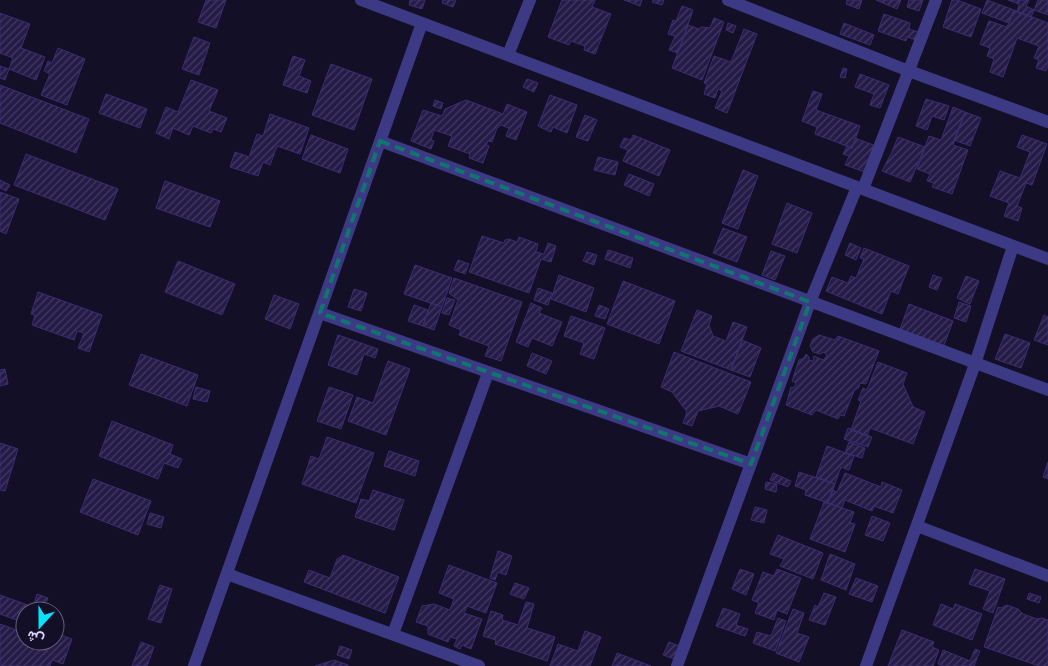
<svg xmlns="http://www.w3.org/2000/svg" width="1048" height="666" viewBox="0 0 1048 666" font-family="'Nunito Sans',Vazirmatn,sans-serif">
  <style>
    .building { fill: url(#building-hatch); stroke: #3b2d73 }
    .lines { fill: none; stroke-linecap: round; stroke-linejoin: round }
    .minor { stroke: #3d3a85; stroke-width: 12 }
    .marked { fill: none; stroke: #0f766e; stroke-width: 4; stroke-dasharray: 10 6; stroke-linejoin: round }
  </style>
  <defs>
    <pattern id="building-hatch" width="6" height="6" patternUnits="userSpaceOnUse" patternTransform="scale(1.25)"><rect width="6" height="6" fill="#241b47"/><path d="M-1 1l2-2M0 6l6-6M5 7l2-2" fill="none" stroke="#433b63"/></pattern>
  </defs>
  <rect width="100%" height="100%" fill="#130f26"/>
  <!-- building -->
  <path class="building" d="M206,0H226L216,28L198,22Z
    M410,0H425L422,9L409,5Z
    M443,0H456L453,7L442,3Z
    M562,0H595L592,7L611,14L595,54L584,50L585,46L571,41L569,45L548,37Z
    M624,0H642L640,6Z
    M653,0H664L662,5L652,2Z
    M847,0H862L859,9L846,4Z
    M876,0H901L897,9Z
    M909,0H923L919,11L907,7Z
    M952,0H957L981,9L971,37L943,27Z
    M987,0L1014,10L1009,23L982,13Z
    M1008,0H1029L1026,6L1034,10L1031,17L1017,12L1019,4Z
    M1038,0H1048V15L1034,10Z
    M682,6L693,10L678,53L669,50L675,36L668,34L673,20L676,21Z
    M1014,10L1048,23V66L1046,71L1036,68L1039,60L1034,58L1039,46L1017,38L1003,77L990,72L994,59L987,56L990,48L980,44L989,21L1007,27Z
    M0,13L30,24L21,48L45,57L36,80L9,69L13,58L0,53Z
    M884,14L910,23L909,29L918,32L916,40L907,37L906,41L878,31Z
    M714,18L724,22L702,80L672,68L688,25L699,29L701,27L710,28Z
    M728,23L736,26L733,33L726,30Z
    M844,23L874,35L870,45L840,34Z
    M744,29L757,34L727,113L715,108L722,91L718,89L715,98L704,94L707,84L704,83L714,56L731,62Z
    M194,37L210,43L199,75L182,69Z
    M58,48L85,59L67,105L41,95L50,74L44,71L48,61L52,63Z
    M293,56L305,60L299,76L311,81L307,93L283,85Z
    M331,64L372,79L354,130L312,115Z
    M0,66L9,69L5,80L0,78Z
    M843,68L847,69L845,78L840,77Z
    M860,74L889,85L880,108L870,105L874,94L855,87Z
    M527,79L538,83L534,92L523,87Z
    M191,80L218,90L209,111L227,118L221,132L213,129L211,133L193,126L189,135L173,128L169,139L156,133L166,107L178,112Z
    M0,85L89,119L76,153L0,123Z
    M813,91L822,94L816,110L860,126L852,148L815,134L817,127L802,121Z
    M106,94L147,109L140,128L99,113Z
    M550,95L577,105L567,133L553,127L551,132L538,126Z
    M926,99L949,106L944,120L932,116L927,130L916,126Z
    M435,100L443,103L441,109L433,106Z
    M466,100L503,114L507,104L527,112L516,140L506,136L509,128L501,125L497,128L492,142L488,141L486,145L489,146L483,163L469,158L470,154L448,146L452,136L434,130L431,140L434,141L431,149L411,141L423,110L442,116L445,109Z
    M953,107L965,112L953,145L968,150L952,194L932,187L934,183L927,181L930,174L917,169L929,136L941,140Z
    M965,112L981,118L970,146L954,140Z
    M270,114L309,128L300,154L277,146L270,165L263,162L258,176L230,167L235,152L249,157L257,134L263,136Z
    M585,115L597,120L588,141L576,137Z
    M311,135L348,149L340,173L302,159Z
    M633,135L670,150L659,176L623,161L628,150L620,147L624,138L631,140Z
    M1022,135L1047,144L1032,185L1026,183L1017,206L1022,208L1018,221L1004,216L1009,203L990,196L1000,171L1020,178L1030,152L1017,147Z
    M898,137L925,147L910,182L882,171L891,154Z
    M855,138L876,146L865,172L845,165L849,156L843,154L847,146L852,148Z
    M26,154L118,189L105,220L14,185Z
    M598,157L618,162L615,175L594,170Z
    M743,170L758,176L738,229L722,223Z
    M629,174L654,184L649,196L624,185Z
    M0,180L10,185L6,191L0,188Z
    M165,181L220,201L210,227L156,208Z
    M0,192L19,199L6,234L0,231Z
    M787,203L812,213L797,253L772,244Z
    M723,228L747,237L737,262L713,253Z
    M482,236L504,243L505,240L509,239L517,242L519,237L538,244L536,252L544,254L548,243L556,246L551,262L541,259L529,293L469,272Z
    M850,243L861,248L856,260L845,255Z
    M864,248L909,266L898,294L891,291L882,314L826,291L832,277L848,283L851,276L856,278L864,259L860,258Z
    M608,250L633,258L630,268L605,259Z
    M771,251L785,256L775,280L762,275Z
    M587,252L597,255L594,265L583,261Z
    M458,260L469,264L465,274L454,270Z
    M178,261L235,284L222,315L165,292Z
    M415,265L452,278L442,307L404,294Z
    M559,275L594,288L586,312L551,299Z
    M933,275L942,278L937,290L929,287Z
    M966,276L979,281L970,304L957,298Z
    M454,278L522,302L501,361L485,356L489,346L459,335L461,330L449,325L458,300L449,293Z
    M623,281L675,301L659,344L607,324Z
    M538,288L552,293L548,305L534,300Z
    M354,289L367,293L361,311L348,307Z
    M38,292L102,315L89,352L78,348L84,333L77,331L74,340L32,325L35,315L31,314Z
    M274,295L299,304L290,329L265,319Z
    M447,298L455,300L449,315L442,313Z
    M959,302L971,306L966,322L954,318Z
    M431,303L442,307L434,330L423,326Z
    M531,303L542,308L539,313L562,322L552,346L532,338L528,347L516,342Z
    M909,304L953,321L943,348L899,332Z
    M414,305L428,310L423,326L408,321Z
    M599,305L609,309L605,319L595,316Z
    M697,310L712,316L709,325L713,336L726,341L733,322L747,327L731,370L681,351Z
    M1044,315L1048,317V345L1034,340Z
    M571,316L605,328L594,359L580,354L584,343L564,336Z
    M1005,334L1030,343L1021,368L995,359Z
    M338,335L378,349L375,358L364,354L357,375L328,365Z
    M819,335L835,340L838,336L879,351L866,384L860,383L859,387L854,391L844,416L840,415L838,419L816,410L812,415L786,405L791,387L794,388L796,383L792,381L799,360L804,358L806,354L809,357V360L813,361L814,356L823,360L827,356L824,352L820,354L813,352L810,346L813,339Z
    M742,340L761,348L750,377L731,370Z
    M674,352L751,382L738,414L719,406L698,411L692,426L683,423L687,412L672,392L661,387Z
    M532,353L552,361L546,374L527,366Z
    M141,354L198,375L187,406L129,385Z
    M388,361L410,369L386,435L348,421L357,397L373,403Z
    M878,362L907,373L903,384L913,407L925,412L913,444L870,428L867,436L851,430L861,401L858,400L863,388L867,390Z
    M5,369L8,384L0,386V370Z
    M196,387L210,391L207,402L193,399Z
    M329,387L353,395L341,429L317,421Z
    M112,421L173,445L170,454L182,459L178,468L164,463L158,479L99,456Z
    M848,428L872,437L868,447L844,439Z
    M327,437L374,453L356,503L302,484L311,456L319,459Z
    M849,442L865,448L862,458L845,453Z
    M0,443L18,449L5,491L0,490Z
    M827,446L854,456L849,470L841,467L835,484L816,477Z
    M389,451L419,461L415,476L384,466Z
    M1048,462V479L1043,477Z
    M799,472L835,484L828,503L805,495L806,490L795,486Z
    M773,473L791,481L788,487L770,480Z
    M845,473L881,487L882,482L902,490L893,513L874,506L872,511L845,500L842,508L828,503L832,490L837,492Z
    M93,479L151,501L138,535L80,512Z
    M766,482L777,484L776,492L765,489Z
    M373,490L404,500L394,530L355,517L361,499L369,501Z
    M824,502L854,512L850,523L855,524L845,552L810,539Z
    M755,507L767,510L764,523L751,520Z
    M150,513L164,517L161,528L147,524Z
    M872,516L890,523L883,541L865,535Z
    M778,535L823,553L813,579L780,566L784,559L770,554Z
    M498,551L512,556L506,575L498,572L495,580L490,578Z
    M830,554L855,564L846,590L821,580Z
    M343,555L399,577L385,613L304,582L309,570L330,578L337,559Z
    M449,565L497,583L486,613L467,606L464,613L482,619L471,649L462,645L460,649L454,646L457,639L450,637L448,642L428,634V626L416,622L422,606L434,604L450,610L454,599L439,593Z
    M740,569L754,574L746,595L732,589Z
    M777,569L801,578L787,614L777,610L774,620L755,613L759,603L752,600L763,572L774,576Z
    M975,569L1005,579L993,613L983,609L990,591L969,584Z
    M856,578L878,586L872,602L849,594Z
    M515,583L529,588L524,599L510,594Z
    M160,585L172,589L161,623L148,619Z
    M824,593L836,597L825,625L809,620L815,605L818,607Z
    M1029,593L1041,597L1039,603L1027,599Z
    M37,594L48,598L43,611H25V617L21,615L19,621L0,614V595L33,607Z
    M526,602L534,604L527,628L555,637L547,661L495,644L496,640L483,636L491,611L503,615L502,620L518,625Z
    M941,604L953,609L955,604L982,614L972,640L933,625Z
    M1007,605L1018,609L1023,614L1037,619L1042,618L1048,620V666H1039L984,647L998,607L1001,608Z
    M723,608L740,614L736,625L748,629L745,636L716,626Z
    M793,609L804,613L797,633L809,637L799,662L776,653Z
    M778,618L786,621L775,651L753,643L757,632L771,636Z
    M0,624L25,633V641H55V633L72,639L63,664L52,660L50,666H0Z
    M902,630L934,642L932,647L939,650L933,666H888Z
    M585,631L601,637L590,666H550L558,644L578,651Z
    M141,642L154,647L147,666H132Z
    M669,642L679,646L674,659L663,655Z
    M340,646L352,650L349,659L337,655Z
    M975,649L980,651L974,666H943L938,664L943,650L970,661Z
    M617,653L651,666H612Z
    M334,660L348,665V666H315Z"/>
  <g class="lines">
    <!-- minor -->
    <path class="minor" d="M361,0L1048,259
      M728,0L909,71L1048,122
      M508,55L530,0
      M380,141L1048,390
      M863,189L936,0
      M320,313L751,464
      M917,526L1048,576
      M227,574L479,666
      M393,634L488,373
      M194,666L422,23
      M677,666L810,302L857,187
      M866,666L975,364L1013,246"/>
  </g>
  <!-- marked area -->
  <path class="marked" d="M380,141L810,302L751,464L320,313Z"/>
  <!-- north arrow -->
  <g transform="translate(40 626) rotate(201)"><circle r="24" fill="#130f26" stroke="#625e7d"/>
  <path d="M0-4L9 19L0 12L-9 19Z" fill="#00e5ff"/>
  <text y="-8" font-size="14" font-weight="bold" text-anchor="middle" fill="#d9d4ff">ش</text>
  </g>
</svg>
